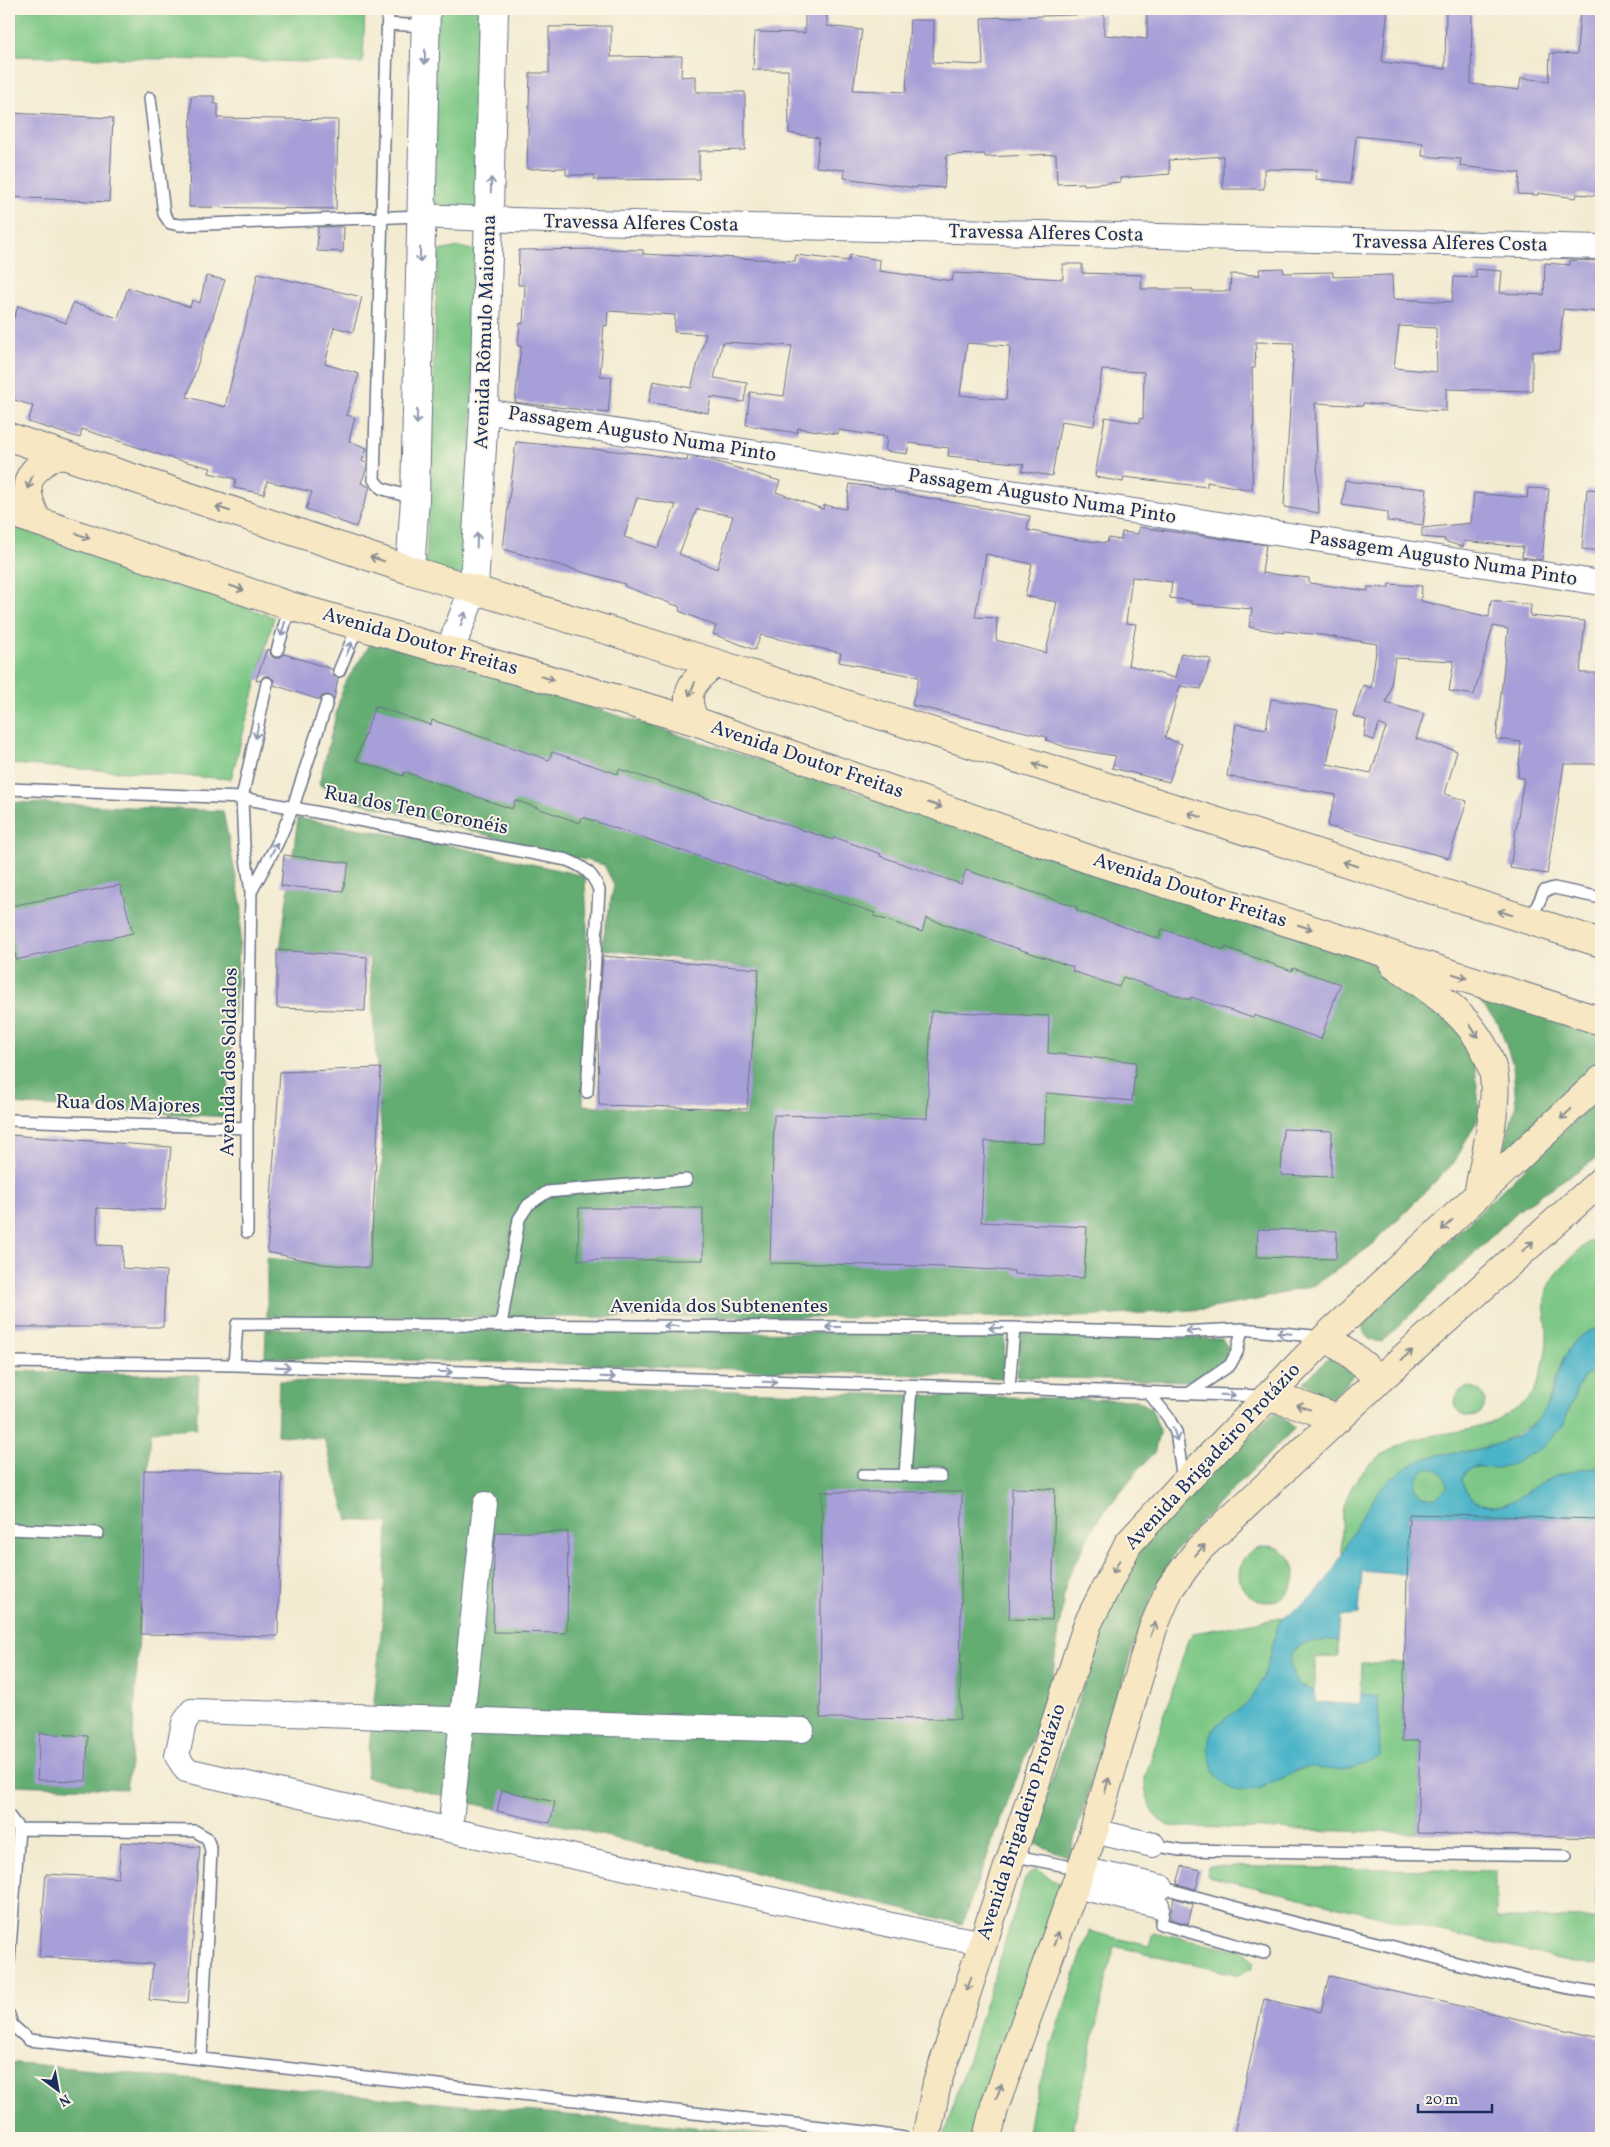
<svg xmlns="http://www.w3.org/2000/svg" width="1610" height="2147" viewBox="0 0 1610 2147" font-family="Vollkorn,serif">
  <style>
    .green { fill: #7bc785; stroke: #4b7b72 }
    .forest { fill: #64ac72; stroke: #406e68 }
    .water { fill: #49b3c7; stroke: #327192; fill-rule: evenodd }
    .building { fill: #a79fd7; fill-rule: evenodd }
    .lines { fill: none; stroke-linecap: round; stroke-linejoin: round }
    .service-casing { stroke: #677186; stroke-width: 14 }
    .minor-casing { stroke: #677186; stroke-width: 26 }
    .tertiary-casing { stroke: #677186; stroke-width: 30 }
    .secondary-casing { stroke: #677186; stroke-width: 30 }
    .service { stroke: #fff; stroke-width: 11 }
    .minor { stroke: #fff; stroke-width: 24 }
    .tertiary { stroke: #fff; stroke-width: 28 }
    .secondary { stroke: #f7e8c3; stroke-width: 28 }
    .oneway { stroke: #8d97ae }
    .oneway2 { stroke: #898c90 }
    .labels { text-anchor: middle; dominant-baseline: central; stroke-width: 4; stroke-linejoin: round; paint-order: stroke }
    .street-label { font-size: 20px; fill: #1b2f5e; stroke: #fcf5e5 }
  </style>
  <rect width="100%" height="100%" fill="#fcf5e5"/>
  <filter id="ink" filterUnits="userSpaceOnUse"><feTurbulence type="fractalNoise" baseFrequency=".02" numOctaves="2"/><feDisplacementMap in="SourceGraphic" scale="10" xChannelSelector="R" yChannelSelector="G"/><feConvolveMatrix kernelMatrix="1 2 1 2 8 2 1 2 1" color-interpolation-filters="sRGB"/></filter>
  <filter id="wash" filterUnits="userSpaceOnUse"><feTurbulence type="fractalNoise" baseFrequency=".0096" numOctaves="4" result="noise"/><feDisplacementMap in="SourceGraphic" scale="20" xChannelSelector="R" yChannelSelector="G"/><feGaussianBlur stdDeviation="1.12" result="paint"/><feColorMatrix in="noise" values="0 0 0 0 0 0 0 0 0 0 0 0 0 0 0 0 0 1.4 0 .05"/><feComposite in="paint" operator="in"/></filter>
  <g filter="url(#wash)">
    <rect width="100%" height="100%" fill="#f3ebd1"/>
    <!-- green -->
    <path class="green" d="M9,9H365L363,63L9,56Z
      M436,9H485L482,208L431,206Z
      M459,247L477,251L467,577L426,566L438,251Z
      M9,525L274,617L231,779L9,764Z
      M1601,1232V1328L1578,1338L1563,1359L1544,1412L1534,1423L1499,1444L1463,1452L1435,1455L1342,1553C1342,1538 1341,1522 1344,1507C1354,1467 1391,1443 1430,1436C1463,1430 1482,1431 1512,1411C1518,1407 1525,1402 1530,1397C1541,1384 1548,1348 1547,1332C1547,1320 1542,1305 1546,1294C1555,1268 1580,1249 1601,1232Z
      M1601,1366V1466C1582,1469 1563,1473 1545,1481C1521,1492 1505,1517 1476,1501C1468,1496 1464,1489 1461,1479C1466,1469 1472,1466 1483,1468L1563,1426L1576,1391L1584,1377Z
      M1455 1402a15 15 0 1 1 30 0a15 15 0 1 1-30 0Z
      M1415 1483a16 16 0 1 1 32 0a16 16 0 1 1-32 0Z
      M1239 1574a28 28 0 1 1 56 0a28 28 0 1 1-56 0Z
      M1281,1618C1270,1646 1269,1681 1248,1704C1239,1713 1226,1719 1216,1725L1259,1789L1308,1766L1324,1769L1378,1696L1361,1694L1362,1663H1404L1402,1740L1420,1741L1417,1833L1190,1827C1184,1827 1176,1827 1169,1826C1152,1821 1144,1793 1145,1778L1188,1640L1193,1633Z
      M1310,1640H1338V1657L1315,1658V1691L1298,1686C1286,1662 1285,1653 1310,1640Z
      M1597,1838H1601V1962L1590,1964L1576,1963L1207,1876L1208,1866L1496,1871V1918L1597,1919Z
      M1035,1869L1062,1884L980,2138H943L1025,1878Z
      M1089,1931L1149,1946L1153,1932L1245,1951L1254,1961L1252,1968L1239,1975L1114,1946L1071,2138H1027L1032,2108Z"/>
    <!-- forest -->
    <path class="forest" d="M374,638L965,826L1361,956L1464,1030L1474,1057L1480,1115L1454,1163L1371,1246L1314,1285L1257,1300L1207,1309L1082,1317H267V1258L370,1268L383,1155L369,957L280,950L298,818L430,841L585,876L588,951L583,1105L746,1116L759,969L601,949L614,885L604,865L334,796L319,784L343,686Z
      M9,802L223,811L242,908L226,1117L9,1104Z
      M1466,985L1601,1027V1069L1501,1156L1516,1105L1513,1065L1499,1025Z
      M1601,1095V1154L1593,1161L1549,1189L1519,1210L1382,1342C1369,1341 1364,1338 1362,1324Z
      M266,1329L1005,1334L1004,1378L650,1366L265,1357Z
      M1020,1333L1222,1339L1229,1349C1222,1371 1210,1374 1190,1381L1017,1377Z
      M1331,1355L1354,1375L1329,1401L1304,1382Z
      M9,1371L199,1375L196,1428L151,1431L132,1752L126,1789L9,1785Z
      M279,1381L1137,1400L1151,1408L1160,1431L1154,1453L1138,1470L1097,1521L1066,1580L1051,1687L962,1924L366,1777L382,1624L388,1523L348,1520L324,1439L277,1435Z
      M1275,1411L1295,1428L1198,1524L1176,1551L1157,1584L1134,1643L1069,1857L1031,1842L1106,1618L1131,1561L1160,1524Z
      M9,2062L735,2131L816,2138H9Z"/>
    <!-- water -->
    <path class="water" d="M1601,1328V1366L1584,1377L1576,1391L1563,1426L1542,1448L1513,1464L1497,1468L1475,1467L1465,1472L1461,1479C1464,1489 1468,1496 1476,1501C1505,1517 1521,1492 1545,1481C1563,1473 1582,1469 1601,1466V1519L1409,1514L1407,1575L1362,1571L1359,1614L1340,1616L1338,1640C1303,1641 1277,1644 1298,1685L1315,1691V1702L1360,1705L1361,1694L1378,1696L1380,1756C1362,1767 1346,1771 1325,1769C1314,1769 1308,1765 1297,1770C1273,1783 1233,1809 1215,1772C1210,1762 1207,1751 1209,1740C1213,1717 1244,1714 1254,1695C1261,1683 1266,1670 1270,1657C1273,1645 1275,1632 1280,1621C1283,1616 1291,1613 1297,1609C1305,1603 1314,1596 1321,1587C1346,1557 1356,1514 1384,1486C1396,1473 1415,1461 1433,1456C1440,1454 1449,1454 1457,1453C1485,1449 1511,1443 1533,1424C1563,1399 1553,1334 1601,1328ZM1428,1468C1441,1469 1447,1475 1446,1488L1436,1498C1413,1501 1407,1477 1428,1468Z"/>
    <g id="blocks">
      <!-- building -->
      <path class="building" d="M1147,9H1225L1272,14V9H1388L1382,62L1445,69L1446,9H1472L1471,84L1519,90L1521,78L1549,81L1550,53L1577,54L1580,9H1601V196L1577,194L1576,198L1538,193V195L1518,194L1520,173L1460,166L1461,159L1422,156L1423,143L1356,136L1351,183L1316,179L1317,170L1264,169V189H1223V156L1169,160L1170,174L1120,178V182L1084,185V183L1057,184L1056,154L985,157V154L947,155L944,188L917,186V188L844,178L845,170L816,167L819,138L789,133L788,70H753L755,32L805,33V14L827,15V26L862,30L853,90L906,92L910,20H934L933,63L983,65L981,18L1104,14V35L1147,39Z
        M611,26V57L682,56L681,77L696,76V92H745V150L699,151V179L594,180V175H566V168L527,169L530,73H549V27Z
        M191,96H214V104H218V118L338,120L336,209L189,207Z
        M9,113L113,118L109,202L9,197Z
        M318,227H344L343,252L317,251Z
        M608,249L643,250V254L680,256V255L795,261L796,255L849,261L850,255L880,260L879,271L952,281L954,273L1063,279V264H1082V273L1142,275L1141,289H1193V291H1230L1231,274L1260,275L1259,269L1283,268L1284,273L1333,272V277L1392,275L1393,299L1452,302L1454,277L1476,278V269L1502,271L1500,293L1544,295L1545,263L1570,265V260L1601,261V312L1563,309L1559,352L1532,351V391L1446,389V411L1424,410L1363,403V406L1315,403L1319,513L1284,507L1294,343L1256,342L1255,368H1252L1253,406H1254L1252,490L1207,482V487L1124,477L1123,482L1095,477L1105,417L1140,423V418L1143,419L1144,372L1102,370L1094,426L1061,421L1052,476L1022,471L1024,464L948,456L949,448L909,443L907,454L885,451L887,437L839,430L838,434L798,428L797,433L746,425L750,392L784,396L792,346L723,342L714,378L747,383L744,402L711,397L708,413L649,402L653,381L691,388L706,334L674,332L675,315L608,311L607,326L604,325L600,376L612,377L608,413L515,402L521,346H518L520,323L523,324L525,285H518L519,250ZM1399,326L1436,328L1437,372L1394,368ZM967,343L1010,346L1006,400L960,395Z
        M258,273L362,297L353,332L334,327L325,364L359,374L346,415L355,417L349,441L367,448L362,461L367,464V468L361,483L370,487L356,527L306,509L312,492L267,481L264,494L234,488L236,479L209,473L211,468L167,457L82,429L80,438L28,422L33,406L9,398V317L14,318L18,306L66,323L73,303L118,318L128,288L190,307L192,300L200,303L206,276L225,280L187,397L225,407Z
        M516,442L648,454L687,461L688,456L711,460L780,481L776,492L823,509L824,505L846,509L850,484L895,490L894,492L1030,516L1027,530L1079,540L1107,543L1108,538L1121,540L1122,532L1138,534L1139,527L1266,545L1262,573L1309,578V583L1368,591V587L1388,588L1389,584L1422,586L1421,601L1489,617L1491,600L1531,605L1530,616L1585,621L1580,673H1601V764H1564L1547,874L1510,868L1524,778H1518L1521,742L1496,739L1508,629L1493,626L1474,695L1449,691L1454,661L1395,658L1390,691L1386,703L1424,714L1416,739L1457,751L1445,794L1467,801L1449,858L1327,826L1336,795L1227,776L1236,724L1266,729L1271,699L1337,710L1327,764L1371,773L1386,727L1379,724L1374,740L1364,737L1366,720L1353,716L1363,685L1371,688L1377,644L1321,635L1284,631V633L1249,627L1252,609L1191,604V601L1170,598L1172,582L1132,577L1126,623L1136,624L1128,665L1175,678L1181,653L1211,659L1201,689L1180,686L1165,738L1182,744L1169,782L1112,768L1116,756L1068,748L1046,740L1047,737L912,705L919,677L839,662L841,653L761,635L755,650L713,634L716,626L679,611L680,607L624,586L625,584L503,549ZM637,498L676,505L658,548L624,537ZM697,509L733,516L717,569L679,554ZM986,554L1032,564L1025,596L1057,602L1046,653L996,640L997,618L975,617Z
        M1345,481L1427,489L1423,525L1387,521L1388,512L1342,505Z
        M1528,488L1549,489L1542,560L1522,557L1523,547L1464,541L1463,547L1444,541L1445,539L1422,537V528L1471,523L1474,493L1527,498Z
        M1587,489L1601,490V551L1582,549Z
        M267,649L270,650L271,656L274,658H279L284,654L332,669L333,675L338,678L334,700L329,695L322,696L320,700L274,685V680L269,676H264L260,681L256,680Z
        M375,706L431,725L432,720L549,760L552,752L618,774L619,769L833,840L834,837L881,854L880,856L961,884L966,870L1077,907L1076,910L1159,939L1162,929L1224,950L1225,947L1292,971L1293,968L1340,984L1321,1039L1254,1015L1253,1018L1191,997L1190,1000L1123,977L1119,987L1072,971L1073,967L926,918L922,932L874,916L875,913L790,884L789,886L722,863L721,864L582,817L580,823L515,800L512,809L405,772L403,776L356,760Z
        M284,855L349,863L343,891L281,886Z
        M120,885L133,933L16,960L10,906Z
        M277,950L367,957L365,1011L277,1008Z
        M603,956L759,969L747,1109L599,1105L598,1027Z
        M931,1011L1049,1016L1048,1053L1136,1062L1132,1101L1046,1093L1044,1143L985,1141L981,1222L1087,1227L1084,1278L1014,1274V1271L921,1266L770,1263L774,1115L927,1118Z
        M381,1068L370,1268L323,1264L267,1252L280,1072Z
        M1283,1129L1332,1131L1331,1177L1281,1175Z
        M9,1135L171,1147L165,1210L97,1208V1245L123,1246L122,1268L166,1271L163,1327H9Z
        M579,1208H703V1260H578Z
        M1258,1229L1337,1231L1336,1259L1257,1257Z
        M144,1470L282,1473L278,1636L141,1634Z
        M1012,1488L1055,1489L1052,1620L1009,1619Z
        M822,1492H962L960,1719L820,1718Z
        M1409,1514L1601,1519V1838L1417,1833L1420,1741H1402Z
        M496,1532H568L567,1633L493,1632L494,1551Z
        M40,1733L88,1736L86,1781L37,1780Z
        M502,1790L555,1802L550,1823L497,1811Z
        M121,1842L200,1847L188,2003L149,2000L153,1964L39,1957L46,1874L118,1878Z
        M1182,1866L1201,1870L1196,1889L1177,1884Z
        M1174,1898L1193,1904L1188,1924L1170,1919Z
        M1329,1976L1601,2038V2138H1233L1264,1999L1321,2012Z"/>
    </g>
  </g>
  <g filter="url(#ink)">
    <use href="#blocks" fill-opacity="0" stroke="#677186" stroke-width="1"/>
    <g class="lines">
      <!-- service casing -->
      <g class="service-casing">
        <path id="service" d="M388,9L374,480L381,488L415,499
          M388,24L425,26
          M150,98L164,214L170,223L179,225L421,216
          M277,651L290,606
          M339,671L358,626
          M9,789L242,798L567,860C584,867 593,873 599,890L587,1092
          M251,892L277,844L293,807L327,702
          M1530,921L1544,891L1554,888L1601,898
          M9,1120L247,1128
          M247,1232V1128L251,892L244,845L242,798L267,683
          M501,1325L519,1219L528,1205L547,1192L686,1180
          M9,1362L234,1365L1264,1396
          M234,1365L237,1324L1014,1328L1178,1332L1242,1329L1323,1337
          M1009,1389L1014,1328
          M1149,1393L1168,1417L1176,1432L1183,1480
          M1188,1394L1230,1365L1237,1352L1242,1329
          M863,1475L941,1476
          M905,1475L911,1386
          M9,1529L98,1533
          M9,1816L19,1829L9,1961
          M19,1829L195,1831L207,1838L211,1850L201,2059
          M1153,1845L1180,1850L1566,1856
          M1011,1855L1081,1869
          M1161,1887C1237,1909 1313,1928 1390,1946C1460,1964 1530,1983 1601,1993
          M1157,1905L1164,1907L1161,1924L1264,1953
          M9,2015L12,2025L29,2040L867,2132L904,2138"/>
      </g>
      <!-- minor casing -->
      <g class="minor-casing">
        <path id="minor" d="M421,216L512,220L1601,247
          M484,411L1601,583
          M802,1730L192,1711L184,1723L177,1756L186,1770L450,1830L933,1934L982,1942
          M450,1830L485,1504
          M1094,1831L1153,1845
          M1081,1869L1161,1887
          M1075,1886L1157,1905"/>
      </g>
      <!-- tertiary casing -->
      <g class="tertiary-casing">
        <path id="tertiary" d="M410,570L415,499L426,9
          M450,650L474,588L484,411L494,9"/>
      </g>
      <!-- secondary casing -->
      <g class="secondary-casing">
        <path id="secondary" d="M9,437L410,570L715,663L1601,943
          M9,512L290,606L695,721L1094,861L1601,1021
          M37,520C21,486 24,473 57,454
          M695,721C681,693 692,681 715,663
          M1394,965C1434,992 1480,1021 1493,1071C1500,1099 1483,1165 1478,1195
          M1326,1337L1349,1353L1380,1379
          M1267,1397L1297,1404L1338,1419
          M926,2138L937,2083L1088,1623L1128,1544L1183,1484L1326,1337L1601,1080
          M987,2138L995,2105L1075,1886L1094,1831L1153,1628L1170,1588L1199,1549L1380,1379L1601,1181"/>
      </g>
      <!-- service -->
      <use href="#service" class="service"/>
      <!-- minor -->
      <use href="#minor" class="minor"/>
      <!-- tertiary -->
      <use href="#tertiary" class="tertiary"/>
      <!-- secondary -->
      <use href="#secondary" class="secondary"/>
    </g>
    <!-- one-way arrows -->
    <defs><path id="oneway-shaft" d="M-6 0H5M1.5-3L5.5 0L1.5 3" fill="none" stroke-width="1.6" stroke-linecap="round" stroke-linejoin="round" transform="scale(1.25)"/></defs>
    <g class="oneway">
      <use href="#oneway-shaft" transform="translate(425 57) rotate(91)"/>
      <use href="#oneway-shaft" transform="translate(491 185) rotate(-89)"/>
      <use href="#oneway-shaft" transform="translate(420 255) rotate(91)"/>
      <use href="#oneway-shaft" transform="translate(417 417) rotate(91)"/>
      <use href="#oneway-shaft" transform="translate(477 540) rotate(-87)"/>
      <use href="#oneway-shaft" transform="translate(463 619) rotate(-70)"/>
      <use href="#oneway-shaft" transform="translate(283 629) rotate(106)"/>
      <use href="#oneway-shaft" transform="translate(349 649) rotate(-67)"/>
      <use href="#oneway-shaft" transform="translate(257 731) rotate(102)"/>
      <use href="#oneway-shaft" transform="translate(274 849) rotate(-63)"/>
      <use href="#oneway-shaft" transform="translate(671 1326) rotate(-180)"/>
      <use href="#oneway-shaft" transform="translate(833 1327) rotate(-180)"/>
      <use href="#oneway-shaft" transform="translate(996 1328) rotate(-180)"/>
      <use href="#oneway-shaft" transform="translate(1193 1331) rotate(178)"/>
      <use href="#oneway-shaft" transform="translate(1284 1333) rotate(-174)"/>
      <use href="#oneway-shaft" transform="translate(283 1367) rotate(2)"/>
      <use href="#oneway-shaft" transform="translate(445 1372) rotate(2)"/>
      <use href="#oneway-shaft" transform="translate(608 1377) rotate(2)"/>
      <use href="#oneway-shaft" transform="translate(770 1382) rotate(2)"/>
      <use href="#oneway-shaft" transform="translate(1228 1395) rotate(2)"/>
      <use href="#oneway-shaft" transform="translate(1175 1434) rotate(71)"/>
    </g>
    <g class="oneway2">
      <use href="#oneway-shaft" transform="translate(30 482) rotate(111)"/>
      <use href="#oneway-shaft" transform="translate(223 509) rotate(-162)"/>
      <use href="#oneway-shaft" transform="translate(83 536) rotate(19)"/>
      <use href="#oneway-shaft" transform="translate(377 559) rotate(-162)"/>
      <use href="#oneway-shaft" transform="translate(237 588) rotate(19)"/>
      <use href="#oneway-shaft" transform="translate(547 678) rotate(16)"/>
      <use href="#oneway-shaft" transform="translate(692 689) rotate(114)"/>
      <use href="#oneway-shaft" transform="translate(1040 766) rotate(-162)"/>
      <use href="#oneway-shaft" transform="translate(935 805) rotate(19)"/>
      <use href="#oneway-shaft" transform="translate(1195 815) rotate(-162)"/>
      <use href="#oneway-shaft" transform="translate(1350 864) rotate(-162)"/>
      <use href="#oneway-shaft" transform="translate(1505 913) rotate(-162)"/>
      <use href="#oneway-shaft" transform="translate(1305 927) rotate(18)"/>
      <use href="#oneway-shaft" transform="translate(1460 976) rotate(18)"/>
      <use href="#oneway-shaft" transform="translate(1474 1031) rotate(58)"/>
      <use href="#oneway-shaft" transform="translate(1566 1114) rotate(137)"/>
      <use href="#oneway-shaft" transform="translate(1447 1225) rotate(137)"/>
      <use href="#oneway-shaft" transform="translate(1528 1246) rotate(-42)"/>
      <use href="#oneway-shaft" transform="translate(1407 1355) rotate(-42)"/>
      <use href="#oneway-shaft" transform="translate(1303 1407) rotate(-161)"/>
      <use href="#oneway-shaft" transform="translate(1200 1550) rotate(-48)"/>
      <use href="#oneway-shaft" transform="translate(1116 1567) rotate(117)"/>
      <use href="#oneway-shaft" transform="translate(1153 1629) rotate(-71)"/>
      <use href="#oneway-shaft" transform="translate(1107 1785) rotate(-74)"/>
      <use href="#oneway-shaft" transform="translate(1056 1939) rotate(-70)"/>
      <use href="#oneway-shaft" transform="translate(969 1984) rotate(108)"/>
      <use href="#oneway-shaft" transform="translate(999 2091) rotate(-70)"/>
    </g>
  </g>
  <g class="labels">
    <!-- street labels -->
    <g class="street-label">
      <text transform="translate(641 224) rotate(1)">Travessa Alferes Costa</text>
      <text transform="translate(1046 234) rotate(1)">Travessa Alferes Costa</text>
      <text transform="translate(1450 244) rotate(1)">Travessa Alferes Costa</text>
      <text transform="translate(486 332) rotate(-88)">Avenida Rômulo Maiorana</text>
      <text transform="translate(642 435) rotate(9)">Passagem Augusto Numa Pinto</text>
      <text transform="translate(1042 497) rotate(9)">Passagem Augusto Numa Pinto</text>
      <text transform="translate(1443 559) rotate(9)">Passagem Augusto Numa Pinto</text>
      <text transform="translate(420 642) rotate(16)">Avenida Doutor Freitas</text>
      <text transform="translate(807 760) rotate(19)">Avenida Doutor Freitas</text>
      <text transform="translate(416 811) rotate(11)">Rua dos Ten Coronéis</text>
      <text transform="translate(1190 891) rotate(18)">Avenida Doutor Freitas</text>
      <text transform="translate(230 1062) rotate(-89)">Avenida dos Soldados</text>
      <text transform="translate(128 1105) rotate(2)">Rua dos Majores</text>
      <text x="719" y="1307">Avenida dos Subtenentes</text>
      <text transform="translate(1213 1457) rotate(-47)">Avenida Brigadeiro Protázio</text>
      <text transform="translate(1022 1822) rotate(-72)">Avenida Brigadeiro Protázio</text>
    </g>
  </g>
  <!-- margin -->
  <rect width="1610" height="2147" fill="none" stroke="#fcf5e5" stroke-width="30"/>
  <!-- north arrow -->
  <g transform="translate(58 2090) rotate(148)" stroke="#fcf5e5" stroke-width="4" paint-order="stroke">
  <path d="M0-4L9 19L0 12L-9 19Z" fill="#1b2f5e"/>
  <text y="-8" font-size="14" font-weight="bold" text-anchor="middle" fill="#1b2f5e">N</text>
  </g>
  <!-- scale -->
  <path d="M1418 2104v8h74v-8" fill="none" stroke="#1b2f5e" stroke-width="2.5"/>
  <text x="1425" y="2104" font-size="15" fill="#1b2f5e" stroke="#fcf5e5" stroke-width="4" paint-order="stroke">20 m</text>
</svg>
